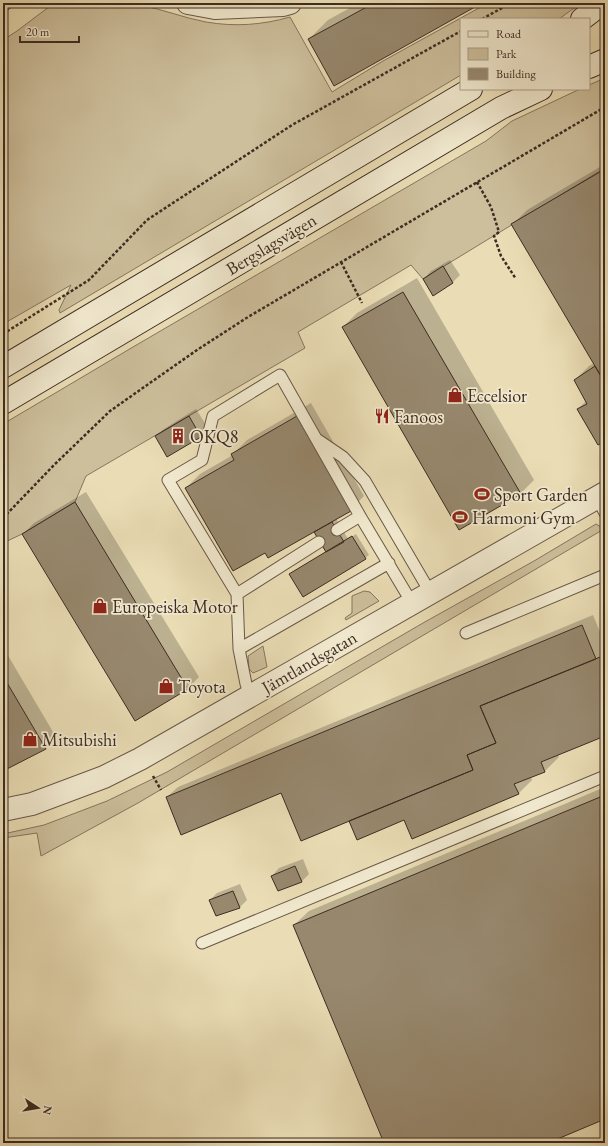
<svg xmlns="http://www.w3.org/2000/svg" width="608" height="1146" viewBox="0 0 608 1146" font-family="'EB Garamond',serif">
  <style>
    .green { fill: #cdbf9c; stroke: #85765f }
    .shadow { fill: #0003 }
    .building { fill: #97886e; stroke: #3d2c22 }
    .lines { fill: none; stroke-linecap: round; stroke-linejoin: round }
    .service-casing { stroke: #685847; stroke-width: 13 }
    .minor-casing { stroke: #685847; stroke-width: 24 }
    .secondary-casing { stroke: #3d2c22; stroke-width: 24 }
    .path { stroke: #3d2c22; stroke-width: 2.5; stroke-dasharray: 3 2; stroke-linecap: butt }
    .service { stroke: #f1e9cf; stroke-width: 11 }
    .minor { stroke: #f1e9cf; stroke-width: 22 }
    .secondary { stroke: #f1e9cf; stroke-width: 22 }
    .labels { text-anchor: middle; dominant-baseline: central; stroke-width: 3.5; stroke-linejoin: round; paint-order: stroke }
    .street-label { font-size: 18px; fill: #3d2c22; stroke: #f1e9cf }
    .poi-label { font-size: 18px; fill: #3d2c22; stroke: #f1e9cf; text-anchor: start }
  </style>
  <rect width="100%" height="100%" fill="#eaddb5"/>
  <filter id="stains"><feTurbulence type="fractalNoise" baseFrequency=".005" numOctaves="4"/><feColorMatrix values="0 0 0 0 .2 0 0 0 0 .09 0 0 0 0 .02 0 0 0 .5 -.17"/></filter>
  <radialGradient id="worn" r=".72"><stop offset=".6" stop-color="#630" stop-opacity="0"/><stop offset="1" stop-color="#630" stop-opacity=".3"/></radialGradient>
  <!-- green -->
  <path class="green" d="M54,3H134L140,5C162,9 184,18 206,22C235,27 262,25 290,17L332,92L383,61L488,3H581L559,19H461V75L60,313L59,310L71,285L3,324V40L17,31Z
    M605,78V168L423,279L411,265L298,332L305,348L86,476L75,502L22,534L3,543V424L133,347L486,141L512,121L580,89H589V85Z
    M596,524L604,529L138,803L41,856L37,833L3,838V834L44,825L107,801L167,772L423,623L534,561Z
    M364,591L370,592L379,601L346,620L345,618L352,613V596Z
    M263,646L267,667L253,673L249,669L248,656Z"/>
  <!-- shadow -->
  <path class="shadow" d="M359,3H480L309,39L328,20Z
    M605,164V440L578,409L586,401L575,380L589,366L594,363L513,224L527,210Z
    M450,260L460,275L452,283L424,279L431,271Z
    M417,278L534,480L520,494L343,327L357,313Z
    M311,403L364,496L350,510L336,518L348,539L356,534L369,555L365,558L291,574L294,571L326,552L315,532L318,529L265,551L186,488L200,474L233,455V454L247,440Z
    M196,409L208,428L201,436L168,455L156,436L164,429Z
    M86,492L199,677L188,688L136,720L23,534L34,523Z
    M593,615L605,644V735L558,754L559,757L545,771L531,776L532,780L518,794L350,821L281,792L167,797L178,787Z
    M3,647L56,737L45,748L3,770Z
    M605,787V1118L546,1143H385L294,925L309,911Z
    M303,859L309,874L302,881L279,889L272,876L279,868Z
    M240,884L247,900L240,907L217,915L210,900L217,893Z"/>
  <!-- building -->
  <path class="building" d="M374,3H482L334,86L308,39Z
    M605,169V383L511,224Z
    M443,266L453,283L433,296L423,279Z
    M403,292L521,494L459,530L342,327Z
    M595,366L605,383V441L598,445L577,409L587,404L574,380Z
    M189,416L201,437L167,457L155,436Z
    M297,416L351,511L268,558L265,553L233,571L185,488L234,460L231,454Z
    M75,502L188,689L135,721L22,534Z
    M332,522L344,542L326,552L314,532Z
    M352,536L366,559L303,597L289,574Z
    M582,625L596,659L480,706L496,743L467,755L473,770L301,841L281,793L181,835L166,797Z
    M605,655V736L541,762L545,772L514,784L519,794L412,839L404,820L357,840L349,821L473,770L467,755L496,743L480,706Z
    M3,676L46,749L3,771Z
    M605,795V1119L548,1143H384L293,925Z
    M295,866L302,882L278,891L271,876Z
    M233,891L240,908L216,916L209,900Z"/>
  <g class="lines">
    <!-- service casing -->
    <g class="service-casing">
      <path id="service" d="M3,6L7,3
        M318,440L343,457L365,481L430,592
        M597,498L605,513
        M337,530L360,516
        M237,594L319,542
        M466,633L605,575
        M239,649L237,594L168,480L202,460L213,416L280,375L360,516L412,603
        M250,696L246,684L239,649L389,563
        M202,943L605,776"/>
    </g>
    <!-- minor casing -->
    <g class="minor-casing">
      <path id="minor" d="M188,3L215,8L283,5L290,3
        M3,810L32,804L104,777L140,759L605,493"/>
    </g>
    <!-- secondary casing -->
    <g class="secondary-casing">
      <path id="secondary" d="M582,19L595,9L600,3
        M589,67L605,60
        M3,367L471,89
        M3,403L501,108L541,89"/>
    </g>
    <!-- path -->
    <path class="path" d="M482,19L511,3
      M477,182L491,207L499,232L494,236L501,256L516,279
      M341,262L362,303
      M3,334L89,280L147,220L292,125L461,31
      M3,518L54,465L110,411L197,350L248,317L605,107
      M153,776L161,790"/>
    <!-- service -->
    <use href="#service" class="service"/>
    <!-- minor -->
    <use href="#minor" class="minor"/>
    <!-- secondary -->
    <use href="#secondary" class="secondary"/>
  </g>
  <!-- icons -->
  <defs>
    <g id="shop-bare" transform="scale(1.2)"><path d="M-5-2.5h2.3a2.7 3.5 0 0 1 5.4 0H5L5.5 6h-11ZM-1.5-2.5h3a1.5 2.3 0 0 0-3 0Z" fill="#8f2418" stroke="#f1e9cf" stroke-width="2.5" paint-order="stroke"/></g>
    <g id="restaurant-bare" transform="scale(1.2)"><path d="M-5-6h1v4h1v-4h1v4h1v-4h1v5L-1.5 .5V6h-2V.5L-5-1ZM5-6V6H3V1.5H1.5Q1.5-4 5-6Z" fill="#8f2418" stroke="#f1e9cf" stroke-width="2.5" paint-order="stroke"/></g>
    <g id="building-bare" transform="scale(1.2)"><path d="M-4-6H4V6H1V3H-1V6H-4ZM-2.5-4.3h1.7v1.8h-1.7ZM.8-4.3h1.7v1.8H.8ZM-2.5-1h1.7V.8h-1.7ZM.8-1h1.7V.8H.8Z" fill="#8f2418" stroke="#f1e9cf" stroke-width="2.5" paint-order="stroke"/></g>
    <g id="stadium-bare" transform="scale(1.2)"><path d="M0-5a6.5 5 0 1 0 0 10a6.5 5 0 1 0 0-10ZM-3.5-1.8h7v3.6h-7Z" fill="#8f2418" stroke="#f1e9cf" stroke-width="2.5" paint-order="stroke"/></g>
  </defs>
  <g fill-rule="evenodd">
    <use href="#shop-bare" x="455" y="395"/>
    <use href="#restaurant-bare" x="382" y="416"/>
    <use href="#building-bare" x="178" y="436"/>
    <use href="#stadium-bare" x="482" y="494"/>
    <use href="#stadium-bare" x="460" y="517"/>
    <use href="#shop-bare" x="100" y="606"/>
    <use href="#shop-bare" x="166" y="686"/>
    <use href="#shop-bare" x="30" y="739"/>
  </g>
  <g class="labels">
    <!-- street labels -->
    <g class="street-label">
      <text transform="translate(271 244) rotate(-31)">Bergslagsvägen</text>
      <text transform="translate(309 662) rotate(-30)">Jämtlandsgatan</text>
    </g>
    <!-- poi labels -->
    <g class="poi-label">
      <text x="467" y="395">Eccelsior</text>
      <text x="394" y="416">Fanoos</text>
      <text x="190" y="436">OKQ8</text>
      <text x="494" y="494">Sport Garden</text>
      <text x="472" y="517">Harmoni Gym</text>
      <text x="112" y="606">Europeiska Motor</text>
      <text x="178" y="686">Toyota</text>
      <text x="42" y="739">Mitsubishi</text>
    </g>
  </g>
  <!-- margin -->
  <rect width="608" height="1146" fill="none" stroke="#eaddb5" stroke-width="16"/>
  <rect x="4" y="4" width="600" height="1138" fill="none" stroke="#3d2c22" stroke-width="2"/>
  <rect x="8" y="8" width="592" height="1130" fill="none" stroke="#3d2c22"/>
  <!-- legend -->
  <rect x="460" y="18" width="130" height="72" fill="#f1e9cf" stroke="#a99d8a"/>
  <rect x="468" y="31" width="20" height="6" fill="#f1e9cf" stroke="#a99d8a"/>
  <text x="496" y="38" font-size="12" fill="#3d2c22">Road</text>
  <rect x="468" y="48" width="20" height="12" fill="#cdbf9c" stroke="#a99d8a"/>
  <text x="496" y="58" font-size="12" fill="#3d2c22">Park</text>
  <rect x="468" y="68" width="20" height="12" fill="#97886e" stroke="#a99d8a"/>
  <text x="496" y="78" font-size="12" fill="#3d2c22">Building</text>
  <!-- north arrow -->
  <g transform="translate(38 1108) rotate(102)" stroke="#f1e9cf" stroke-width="3" paint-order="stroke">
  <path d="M0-3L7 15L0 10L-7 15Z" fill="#3d2c22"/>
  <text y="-6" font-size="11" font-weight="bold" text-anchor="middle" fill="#3d2c22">N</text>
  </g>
  <!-- scale -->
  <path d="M20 36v6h59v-6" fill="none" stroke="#3d2c22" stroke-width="2"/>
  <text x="26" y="36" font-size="12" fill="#3d2c22" stroke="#f1e9cf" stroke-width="3" paint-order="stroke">20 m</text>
  <rect width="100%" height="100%" filter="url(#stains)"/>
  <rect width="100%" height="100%" fill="url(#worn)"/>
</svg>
